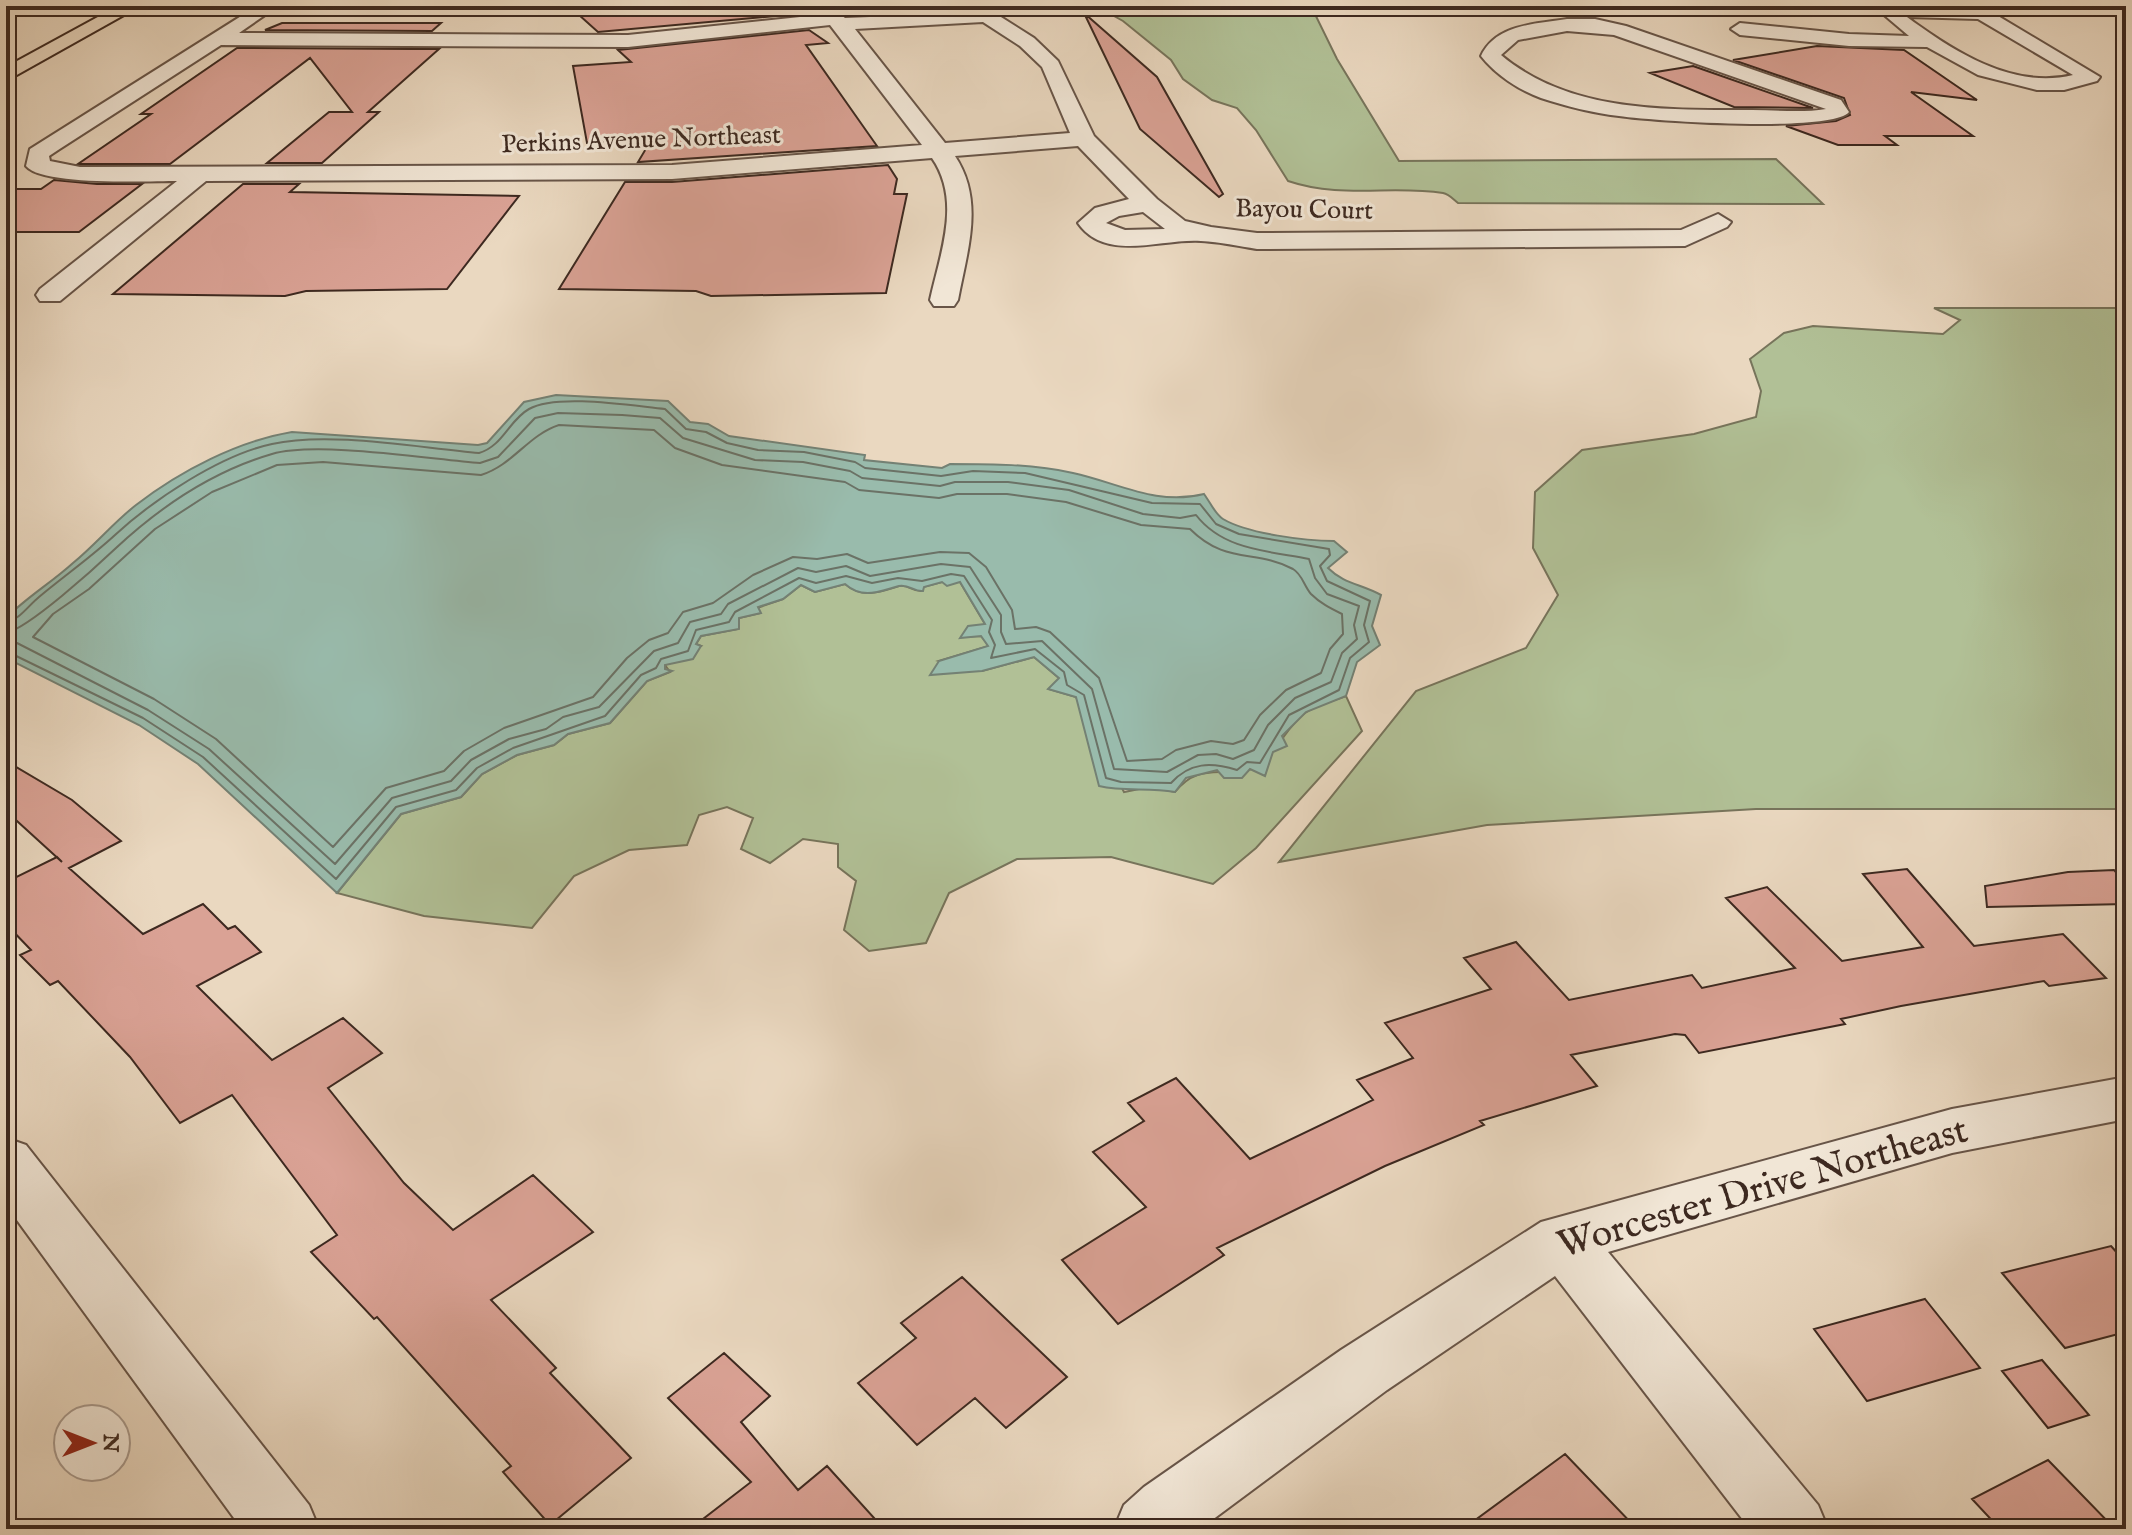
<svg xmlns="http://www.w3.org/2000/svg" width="2132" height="1535" viewBox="0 0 2132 1535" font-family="'IM FELL English',serif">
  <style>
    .green { fill: #b1c096; stroke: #77745b; stroke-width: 2 }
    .water { fill: #99bbac; stroke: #748174; stroke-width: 2 }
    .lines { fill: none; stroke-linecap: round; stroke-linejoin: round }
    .shore { stroke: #6b7266; stroke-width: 2 }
    .building { fill: #daa295; stroke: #3d2920; stroke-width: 2 }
    .minor-casing { stroke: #685548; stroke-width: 4 }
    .highway-casing { stroke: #3d2920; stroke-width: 4 }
    .minor { fill: #f1e6d6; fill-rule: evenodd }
    .highway { fill: #ead8c0; fill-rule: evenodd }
    .labels { text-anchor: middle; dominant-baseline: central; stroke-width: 6; stroke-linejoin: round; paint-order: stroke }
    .far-street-label { font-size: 26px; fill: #3d2920; stroke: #f1e6d6 }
    .near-street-label { font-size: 38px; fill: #3d2920; stroke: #f1e6d6 }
  </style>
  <rect width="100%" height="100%" fill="#ead8c0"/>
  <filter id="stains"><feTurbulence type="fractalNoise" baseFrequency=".0025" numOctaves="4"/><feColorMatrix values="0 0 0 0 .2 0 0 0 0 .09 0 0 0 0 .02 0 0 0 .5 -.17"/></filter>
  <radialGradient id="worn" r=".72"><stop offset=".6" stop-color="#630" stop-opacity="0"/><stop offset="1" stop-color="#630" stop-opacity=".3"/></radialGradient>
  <!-- green -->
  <path class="green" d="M1096,6H1311L1337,59L1399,161L1776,159L1823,204L1458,203C1453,199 1449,194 1443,193C1391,185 1341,199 1288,181L1256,130L1237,108L1212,100L1183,79L1171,60L1123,21Z
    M1934,308H2126V809H1756L1487,825L1279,862L1416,691L1526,648L1558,595L1533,548L1535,492L1582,450L1694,434L1756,417L1761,391L1750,359L1784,333L1813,326L1943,334L1960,320Z
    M942,582H960L985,624L961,637L981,636L989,646L939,661L982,671L1034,657L1060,679L1049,689L1076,697L1124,792L1149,787L1175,792C1198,763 1218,777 1248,769C1274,762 1284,728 1305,713C1316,705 1333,701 1346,696L1362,731L1256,848L1213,884L1111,857L1017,859L949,893L926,943L869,951L844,930L856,881L838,867V844L803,839L770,863L741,849L753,818L727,807L699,815L687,845L629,850L574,876L532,928L424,916L337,893L401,814L461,797L482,774L517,755L554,745L568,734L610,723L647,681L670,672L665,665L701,646L696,644L701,636L738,629L739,618L760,613L757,608L783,599L801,585L815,592L845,584C863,599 880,592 899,586C908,584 913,592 922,591L923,587Z"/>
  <!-- water -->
  <path class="water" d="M556,395L668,401L690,422L708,424L729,436L865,455L864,460L942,468L950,464C991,464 1033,464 1073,473C1119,483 1156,506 1204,494C1210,502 1215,514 1223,519C1248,534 1307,541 1334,541L1347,552L1328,568C1344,584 1361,584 1381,595L1372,626L1380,645L1357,662L1346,696L1306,712L1282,736L1287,746L1273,752L1265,776L1250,769L1242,778H1224L1217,770L1186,778L1175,792C1148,787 1125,792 1099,786L1076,697L1048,689L1059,678L1034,657L982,671L930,675L939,661L988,646L981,636L960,638L968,626L985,624L960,582L947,586L942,582L924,587L923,591C914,592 909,584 899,586C880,591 863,600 845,584L815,592L801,585L783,599L758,607L761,613L739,618V629L701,636L696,644L701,646L693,659L665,665V669L672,671L647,681L610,723L568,734L554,745L517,755L482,774L461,797L401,814L337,893L198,764L139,725L6,658V618C27,597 51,583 73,563C95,545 114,522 136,505C180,471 238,441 292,432L478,445L487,443L524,402Z"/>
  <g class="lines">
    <!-- shore -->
    <path class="shore" d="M559,425L654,430L675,448L722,465L845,482L859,490L939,498L957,494H1007L1066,502L1141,525L1190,529C1226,565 1255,549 1293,569C1302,574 1304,586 1311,594C1320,603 1330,608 1342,614L1343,634L1330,649L1321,673L1286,690L1260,715L1244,740L1233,744L1211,741L1176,750L1162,759L1127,761L1099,678L1050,632L1036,627L1015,629L1012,610L986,567L969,553L940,552L868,563L847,554L817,559L793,557L753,575L713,603L683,612L668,633L649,640L627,658L593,697L504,728L464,751L444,771L386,788L333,847L216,739L154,699L33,637L53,614L89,589L155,529L212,492L277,465L323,462L481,475C513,465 528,435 559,425Z
      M6,623C20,619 28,606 39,597C64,576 90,558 115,535C153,500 220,455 272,444C330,431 419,448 479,453C503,446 509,420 529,409C557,393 633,406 665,409L686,429L706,432L727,443L758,450L804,452L855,462L865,468L941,476L973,471L1025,473L1152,503L1200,504L1216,524L1239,534L1329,549L1330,555L1320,566L1327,581L1370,601L1364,625L1369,642L1350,658L1339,690L1289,715L1260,763L1247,762L1237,770C1211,762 1190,762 1171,783L1121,782L1106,778L1084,695L1067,685L1064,672L1035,649L991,658L995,645L989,632L992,620L964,576L951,574L922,581L898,578L872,583L846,576L816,583L799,578L735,612L729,622L696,630L688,651L661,659L656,668L641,675L605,716L513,748L477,768L456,790L396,807L336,879L203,757L143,718L6,651
      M6,633C29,628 96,567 116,548C160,507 214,471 272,454C317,441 429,459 480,463L498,457L535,418L558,413L622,415L660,418L683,438L755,460L803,462L850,471L862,478L940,486L955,482H1008L1069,490L1143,514L1180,518L1196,515C1223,550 1268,551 1309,559L1315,578L1327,594L1359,606L1354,625L1357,639L1342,653L1331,682L1295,698L1268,725L1254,750L1233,759L1216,754L1198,755L1167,772L1114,769L1092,689L1042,641L1006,644L1001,632V615L970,567L941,564L870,576L846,566L816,572L798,568L728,604L721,614L690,622L678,643L654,651L599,707L563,717L546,729L509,739L471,760L451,781L392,798L335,864L209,749L148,710L17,643L6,641"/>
  </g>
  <!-- building -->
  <path class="building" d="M569,6H722L723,12L773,6L787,15L598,32Z
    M1084,13L1157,77L1223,194L1219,197L1140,129Z
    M282,23H441L432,31L265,30Z
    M809,30L828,43L806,45L877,146L638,162L653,137L587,143L573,66L631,62L618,50Z
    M1817,46L1904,50L1977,100L1911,92L1973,136H1885L1897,145H1838L1786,126L1836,121L1850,115L1844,98L1733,60Z
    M237,48L410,49H439L368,112H379L322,163H267L329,112H352L310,58L170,164H78L151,114H141Z
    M1693,66L1813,108L1734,107L1650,73Z
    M888,165L897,179L894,194H907L886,293L711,296L696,291L559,289L625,182H672Z
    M54,180L97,184H142L79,232H6V189H41Z
    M243,184H299L290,192L519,196L447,289L306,291L285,296L113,294Z
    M6,761L72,800L121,841L69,868L143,934L203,904L228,929L235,926L261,952L197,986L272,1060L343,1018L382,1053L328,1088L404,1183L453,1230L533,1175L593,1232L491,1300L556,1368L550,1373L631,1458L550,1525L503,1472L511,1466L377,1317L374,1319L311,1252L337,1235L232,1095L180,1123L130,1057L58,981L50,985L20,955L31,950L6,924V882L57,857L62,862L6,811Z
    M1907,869L1974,946L2063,934L2106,978L2049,986L2044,981L1901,1006L1841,1019L1845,1024L1699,1053L1685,1035L1675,1034L1571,1055L1597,1086L1480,1121L1484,1125L1385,1166L1217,1248L1224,1255L1118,1324L1062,1260L1146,1207L1093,1152L1144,1121L1128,1103L1176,1078L1250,1159L1373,1100L1357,1080L1413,1058L1385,1023L1491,989L1464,958L1516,942L1569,1000L1692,975L1702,988L1795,968L1726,898L1767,887L1842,961L1923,947L1863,874Z
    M2114,870L2126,885V904L1987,907L1985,886L2068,872Z
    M2111,1246L2126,1263V1332L2065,1348L2002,1273Z
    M962,1277L1067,1377L1006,1428L975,1398L917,1445L858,1383L916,1338L901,1323Z
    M1925,1299L1980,1368L1867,1401L1814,1329Z
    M724,1353L770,1396L741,1422L798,1490L827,1466L884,1529H690L751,1482L668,1398Z
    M2042,1360L2089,1415L2048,1428L2002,1371Z
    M1565,1454L1637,1529H1463Z
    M2048,1460L2115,1529H2000L1972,1499Z"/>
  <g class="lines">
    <!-- minor casing -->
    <g class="minor-casing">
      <path id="minor" d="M257,6H278L239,33L628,35L819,15L814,10L817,6H829L845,18L993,12L1034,38L1058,61L1094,136L1157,199L1185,221L1211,227L1257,233L1681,230L1718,214L1731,222L1727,227L1685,246L1257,249C1239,246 1220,242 1201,241C1162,238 1106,263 1078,223L1095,208L1129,199L1078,146L955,156C985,201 967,251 958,300L954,306H934L930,300C940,254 962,201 932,158L672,179L206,181L60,301H40L36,295L40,289L177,181C149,181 42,186 26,166L30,149ZM983,22L1020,46L1042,67L1070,133L945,143L855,29ZM830,25L922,145L672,165L80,167L50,161L49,156L58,150L221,45L628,47ZM1143,212L1165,229L1125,230L1106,223L1119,216Z
        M1898,6L1988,10L2100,77L2097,81L2064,90H2037L1978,75L1927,47L1849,46L1740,35L1731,29L1740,23L1849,34L1909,36L1883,14ZM1907,17L1978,19L2073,75C2012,90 1952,50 1907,17Z
        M1567,19H1595L1626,26L1841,100L1849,112C1832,133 1652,121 1619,116C1592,113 1566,106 1541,98C1519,90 1496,75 1481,56C1496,24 1536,24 1567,19ZM1567,31L1614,35L1826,109C1802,113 1777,110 1752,110C1667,110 1570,113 1501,55L1518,40Z
        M2126,1077V1119L1952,1153L1608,1252L1818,1505L1828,1529H1750L1555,1276L1387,1390L1200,1529H1114L1124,1505L1144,1487L1341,1350L1541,1222L1952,1109Z
        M6,1138L26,1145L309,1505L319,1529H242L6,1205Z"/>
    </g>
    <!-- highway casing -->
    <g class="highway-casing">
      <path id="highway" d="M118,6H140L6,81V67Z"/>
    </g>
    <!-- minor -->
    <use href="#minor" class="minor"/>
    <!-- highway -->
    <use href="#highway" class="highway"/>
  </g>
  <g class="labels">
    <!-- far-street labels -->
    <g class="far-street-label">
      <text transform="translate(641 140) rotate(-2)">Perkins Avenue Northeast</text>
      <text transform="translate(1304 210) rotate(1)">Bayou Court</text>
    </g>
    <!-- near-street labels -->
    <g class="near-street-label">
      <text transform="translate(1763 1189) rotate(-16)">Worcester Drive Northeast</text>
    </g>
  </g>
  <!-- margin -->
  <rect width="2132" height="1535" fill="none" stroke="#ead8c0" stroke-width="32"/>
  <rect x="8" y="8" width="2116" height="1519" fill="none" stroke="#3d2920" stroke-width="4"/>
  <rect x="16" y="16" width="2100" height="1503" fill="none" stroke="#3d2920" stroke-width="2"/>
  <!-- north arrow -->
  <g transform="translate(92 1443) rotate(90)"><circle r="38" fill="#f1e6d6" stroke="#a99a8d" stroke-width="2"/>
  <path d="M0-6L14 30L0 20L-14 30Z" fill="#8f2418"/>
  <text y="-12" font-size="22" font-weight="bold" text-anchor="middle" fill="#3d2920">N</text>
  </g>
  <rect width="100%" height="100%" filter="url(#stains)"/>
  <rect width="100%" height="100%" fill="url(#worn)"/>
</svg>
